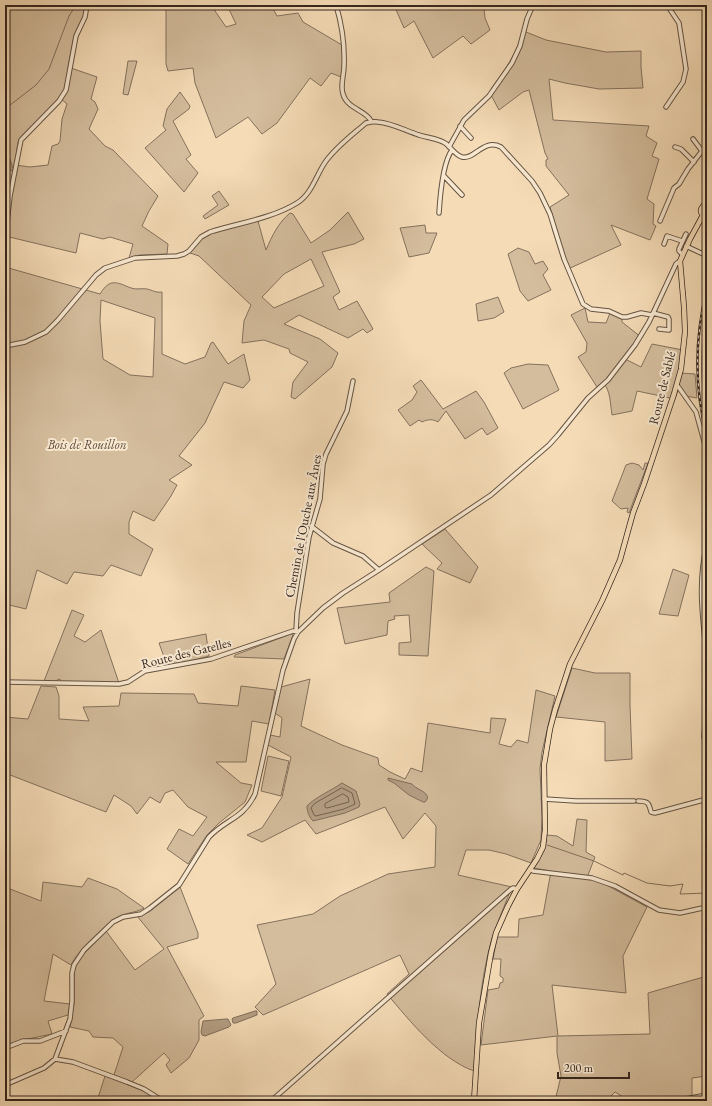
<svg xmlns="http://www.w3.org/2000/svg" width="712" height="1106" viewBox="0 0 712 1106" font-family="'EB Garamond',serif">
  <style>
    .green { fill: #d4bd9d; stroke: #84725e; fill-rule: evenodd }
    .water { fill: #b49e83; stroke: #816e5b }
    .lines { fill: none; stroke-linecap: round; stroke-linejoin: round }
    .shore { stroke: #746250; stroke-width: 1 }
    .stream { stroke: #816e5b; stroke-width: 1 }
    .minor-casing { stroke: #655444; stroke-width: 5.5 }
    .major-casing { stroke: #35261e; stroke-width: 6 }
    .minor { stroke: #f8e8d0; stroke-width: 3.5 }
    .major { stroke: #f5dcb7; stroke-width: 4.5 }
    .rail-casing { stroke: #35261e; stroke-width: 2.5 }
    .rail { stroke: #f8e8d0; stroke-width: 1; stroke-dasharray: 3; stroke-linecap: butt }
    .labels { text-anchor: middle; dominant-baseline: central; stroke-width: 4; stroke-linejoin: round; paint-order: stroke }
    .street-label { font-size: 13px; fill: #35261e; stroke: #f8e8d0 }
    .park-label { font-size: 13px; font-style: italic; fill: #5d4c3e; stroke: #f8e8d0 }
  </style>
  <rect width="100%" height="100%" fill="#f5dcb7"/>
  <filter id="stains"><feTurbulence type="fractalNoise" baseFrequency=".005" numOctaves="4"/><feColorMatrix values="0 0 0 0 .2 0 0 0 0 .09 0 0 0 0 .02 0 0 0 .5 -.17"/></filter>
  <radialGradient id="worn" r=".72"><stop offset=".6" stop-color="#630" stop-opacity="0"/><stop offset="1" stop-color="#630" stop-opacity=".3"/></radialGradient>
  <!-- green -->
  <path class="green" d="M5,5H86L85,14L73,41L68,67L97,77L91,99L95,102L98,109L89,129L105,146L113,150L158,196L149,211L142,226L168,244L167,254L140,255L129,258L133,244L110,237L103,239L80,233L76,253L5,236ZM60,98L67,104L62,119L60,141L58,144L52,146L48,165L30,167L15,165L18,142L24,134Z
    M133,5H211L226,27L236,24L227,5H271L277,16L298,13L303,22L342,45L343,64L341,77L331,73L321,86L310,78L277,123L262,134L248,117L216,138L195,83L193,68L168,71L166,64V8L134,9Z
    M394,5H488L484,8L485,18L490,30L471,44L463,36L433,58L414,21L404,28Z
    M522,32H526L546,40L606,52L641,51V67L643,88L599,89L565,83L549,79L553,120L649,126L646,136L657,143L652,156L659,159L647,199L654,204L653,224L656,226L650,240L611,225L621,245L568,269L562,259L552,228L555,224L550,207L569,195L546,166V160L548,159L545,153L529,90L523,92L499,110L491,95L494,90L491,89C504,70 517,55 522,32Z
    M128,61H137L128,95L123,94Z
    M180,92L190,106L189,109L173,121L191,155L186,159L198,173L184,192L145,148L166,130L163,126L167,109Z
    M219,191L229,205L205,219L203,216L218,205L212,196Z
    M348,212L364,239L354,244L322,252L340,292L333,297L339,310L357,301L373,329L367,333L363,329L348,338L299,315L284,324L320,339L338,353L332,367L295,399L291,397L293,382L308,362L290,353L289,349L264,340L242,343L244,321L251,305L199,256L190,253L204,236L214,232L258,221L266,250C272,236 278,223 290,213L293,214L311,243L330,230ZM311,259L324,286L274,308L262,297L284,274Z
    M425,225L426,233H437L429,253L409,257L400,228Z
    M518,248L529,252L535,264L543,261L548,269L543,275L551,290L528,301L520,291L508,254Z
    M5,267L100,294C110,278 116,282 131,288C137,290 141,288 147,289C152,290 156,293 162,292V354L185,364L205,357L211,343L213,342L228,364L244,354L250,380L243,388L224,382L205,423L179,456L192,465L169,480L177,485L171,496L154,521L133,511L129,522V534L153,549L141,576L111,565L103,576L74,572L67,584L37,570L26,609L5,604ZM101,300L155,318L153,377L130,375L103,359L100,321Z
    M498,297L504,312L494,318L478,321L476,304Z
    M707,306V403H704C700,370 701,339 707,306Z
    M585,308L588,322L606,323L610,313L622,318V322L641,337L625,359L641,367L652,344L683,350L681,373L695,374L697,398L685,396L680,390H678L675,399L637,391L632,411L612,415C610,403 611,392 603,382L597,387L578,357L586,352L587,343L571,315Z
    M528,364L548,365L559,390L523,409L504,373L511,368Z
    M421,380L443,409L476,391L484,402L498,428L487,435L482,428L465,439L446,411L438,422C433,419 428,419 422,422L419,420L410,426L398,410L412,400L417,392L413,386Z
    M632,463L639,465L643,470L645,463H648L629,513L627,512L628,508L621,509L612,501L626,465Z
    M445,529L478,567L470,583L437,569L442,563L422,544Z
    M426,567L434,571L428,656L399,655V643L411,642L409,615L394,616L395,619L388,621L387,635L345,644L337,608L390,602L389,593Z
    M673,569L689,575L678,616L659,614Z
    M72,610L84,615L74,636L85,642L101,630L119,683L59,682L61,680L58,679L57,682L44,681Z
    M206,634L209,656L179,664L167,665L159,643Z
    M291,634L293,635L284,659L234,657L235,655Z
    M572,668L595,673H630V705L632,759L605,761V722L556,717Z
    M310,679L301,726L342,745L378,758L379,765L390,772L405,779L411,768L422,772L428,723L490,733L491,718L506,719L499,744L511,747L517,740L528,743L536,690L555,696L542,752L540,769L542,817L541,840L531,863L506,854L489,850H466L458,875L512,887C505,904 498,921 492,938C480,980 477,1027 474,1071C440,1059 410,1021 387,994L409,974L400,955L263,1015L255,1007L276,984L257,925L313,914L340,896L388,874L435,867L436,826L425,813L403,839L385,807L316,834L305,820L262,842L247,835L262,828L282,797L291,757L268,745L270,735L280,737L282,718L275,713L281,687Z
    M41,686L56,687L59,696V719L89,721L83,707L119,706L121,693L194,694L198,703L238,706L241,686L275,690L269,724L252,721L246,762H216L241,783L252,785L245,802L219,823L207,835L188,864L167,849L179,829L193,836L207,817L188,807L173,790L165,793L160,803L150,797L137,814L131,806L114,795L106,812L5,773V717L28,719Z
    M268,756L289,761L281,796L261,791Z
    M577,819L587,820L586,852L595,857L588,875L647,907L623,956L626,993L552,985L558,1036L650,1034L648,993L707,976V1076L692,1078V1097L628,1100L615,1092L606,1101H555L561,1076L557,1053V1036L481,1045L488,990L499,988L500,983L503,982V978L500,976L501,959H493L497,937H518L519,919L543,915L551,871L533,868L544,851L547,835L557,836L573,846Z
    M88,878L117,889L144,908C136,913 128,912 121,916C106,924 78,950 71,965L53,954L44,1001L70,1004L68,1015L48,1021L52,1034L23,1040L5,1046V887L41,901L43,882L82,887Z
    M180,887L198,933V938L167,947L204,1016L199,1020V1040L189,1058L171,1073L166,1065L170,1060L164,1053L132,1082L114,1075L123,1047L113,1038L93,1037L89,1031L70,1027L74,1004V969L78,960L106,931L135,970L164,949L137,916L149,912Z
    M105,1076L144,1091L158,1101H97Z
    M47,1099L69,1101H17L15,1100Z"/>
  <!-- water -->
  <path class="water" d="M7,157L10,159C11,163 14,168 12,171C8,170 7,164 5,161Z
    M388,778L412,784C416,790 434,793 425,802H423L409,795L394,783L388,780Z
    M342,783L356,791L360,804L359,807L345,813L313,821C309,817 307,811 307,806C314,798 332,790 342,783Z
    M255,1011H257V1015L236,1023H233L232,1019L233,1018Z
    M226,1019H228L231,1025L229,1027L205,1036L202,1035L201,1032L203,1021Z"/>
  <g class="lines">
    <!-- shore -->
    <path class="shore" d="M342,788L352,793L355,804L344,809L316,816L314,815L311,808L314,804Z
      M343,794L348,797L349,802L327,808L325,807V804Z"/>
    <!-- stream -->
    <path class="stream" d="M5,109L36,85L49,69L69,16L76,5
      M547,845L594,861L623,875L624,873L647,883L670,886L683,884L680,894L707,893"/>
    <!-- minor casing -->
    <g class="minor-casing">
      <path id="minor" d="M336,5C342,25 345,45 344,66C344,75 340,86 343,94C347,109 366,110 371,121
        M666,107L683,82L686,69L679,23L667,5
        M460,126L471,138
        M693,139L702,151L707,155
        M449,147L464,120L489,96L512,63L520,46L527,19L533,5
        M675,147L681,149L694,162
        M444,176L462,195
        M439,213C440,197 443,162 452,150
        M660,221L674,188L679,184L688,169L702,151
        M5,240L10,196L21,140L59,101L66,90L76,36L85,17L87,5
        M664,244L667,236L682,241
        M686,246L703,254
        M682,254L679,251V249L686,234
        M653,313L668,317L669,319V330L659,329
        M5,346L25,342L46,332L58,320L96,275L105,268L135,258L177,256L184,254L189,251L201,237L210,232C238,223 271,219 297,203C312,194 316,175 326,161C337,146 352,135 366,123C370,122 374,121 378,122C392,123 406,131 419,135C428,138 437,138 445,143C451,147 455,155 462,157C475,160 483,138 501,147L532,181L540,193L550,214L564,259L583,304L591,309L609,311L622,317H627L641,313L652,315
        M677,385L696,412L707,452
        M311,526L333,543L363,556L379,570
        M707,544C697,583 703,620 707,659
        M296,631L297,613L309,537L320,499L323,464L326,454L347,411L353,381
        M5,682L119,684L128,682L145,671L211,659L293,631L298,632
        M707,701L704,736L707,756
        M544,799L576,801H634
        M638,801C648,801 649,803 651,812L655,813L707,799
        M530,869L533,871L592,878L615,886L659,910L680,913L707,907
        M5,1048L23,1041H40L66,1031
        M55,1059L73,1062L127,1082L144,1089L163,1101
        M5,1085L44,1068L55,1059L70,1019L72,1001V973L74,965L84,950L113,922L123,917L141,914L150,908L179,885L209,837C226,819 243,819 255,794L283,670L294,639L298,632L323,608L343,593L379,570L491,495L549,445L558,435L588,398L608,380L635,345L649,322L676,264L680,261
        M5,1098V1101
        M680,1100L707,1095
        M271,1101L510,890L513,888L517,889"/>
    </g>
    <!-- major casing -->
    <g class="major-casing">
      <path id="major" d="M703,215C700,212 700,209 703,206L707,205
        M474,1101L479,1023L491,953L496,933L508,906L517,889L537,859L543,847L545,830L544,765L550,729L555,710L570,664L602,601L620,560L633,513L644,484L674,394L681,369L685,332L684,307L680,261L690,239L703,215"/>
    </g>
    <!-- minor -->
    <use href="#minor" class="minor"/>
    <!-- major -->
    <use href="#major" class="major"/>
    <!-- rail casing -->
    <g class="rail-casing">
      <path id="rail" d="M707,288C695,336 694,388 707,436"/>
    </g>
    <!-- rail -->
    <use href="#rail" class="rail"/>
  </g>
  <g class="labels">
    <!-- street labels -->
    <g class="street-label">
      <text transform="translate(662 388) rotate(-76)">Route de Sablé</text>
      <text transform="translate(303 526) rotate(-79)">Chemin de l'Ouche aux Ânes</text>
      <text transform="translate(186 653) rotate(-14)">Route des Gatelles</text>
    </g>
    <!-- park labels -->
    <g class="park-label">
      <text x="87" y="444">Bois de Rouillon</text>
    </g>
  </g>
  <!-- margin -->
  <rect width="712" height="1106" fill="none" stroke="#f5dcb7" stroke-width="20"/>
  <rect x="6" y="6" width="700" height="1094" fill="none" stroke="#35261e" stroke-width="2"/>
  <rect x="10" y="10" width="692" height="1086" fill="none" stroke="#35261e"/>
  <!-- scale -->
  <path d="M558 1072v6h71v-6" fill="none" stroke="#35261e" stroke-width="2"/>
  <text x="564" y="1072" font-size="12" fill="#35261e" stroke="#f8e8d0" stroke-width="3" paint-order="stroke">200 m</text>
  <rect width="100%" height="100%" filter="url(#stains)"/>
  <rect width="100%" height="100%" fill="url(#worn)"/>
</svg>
